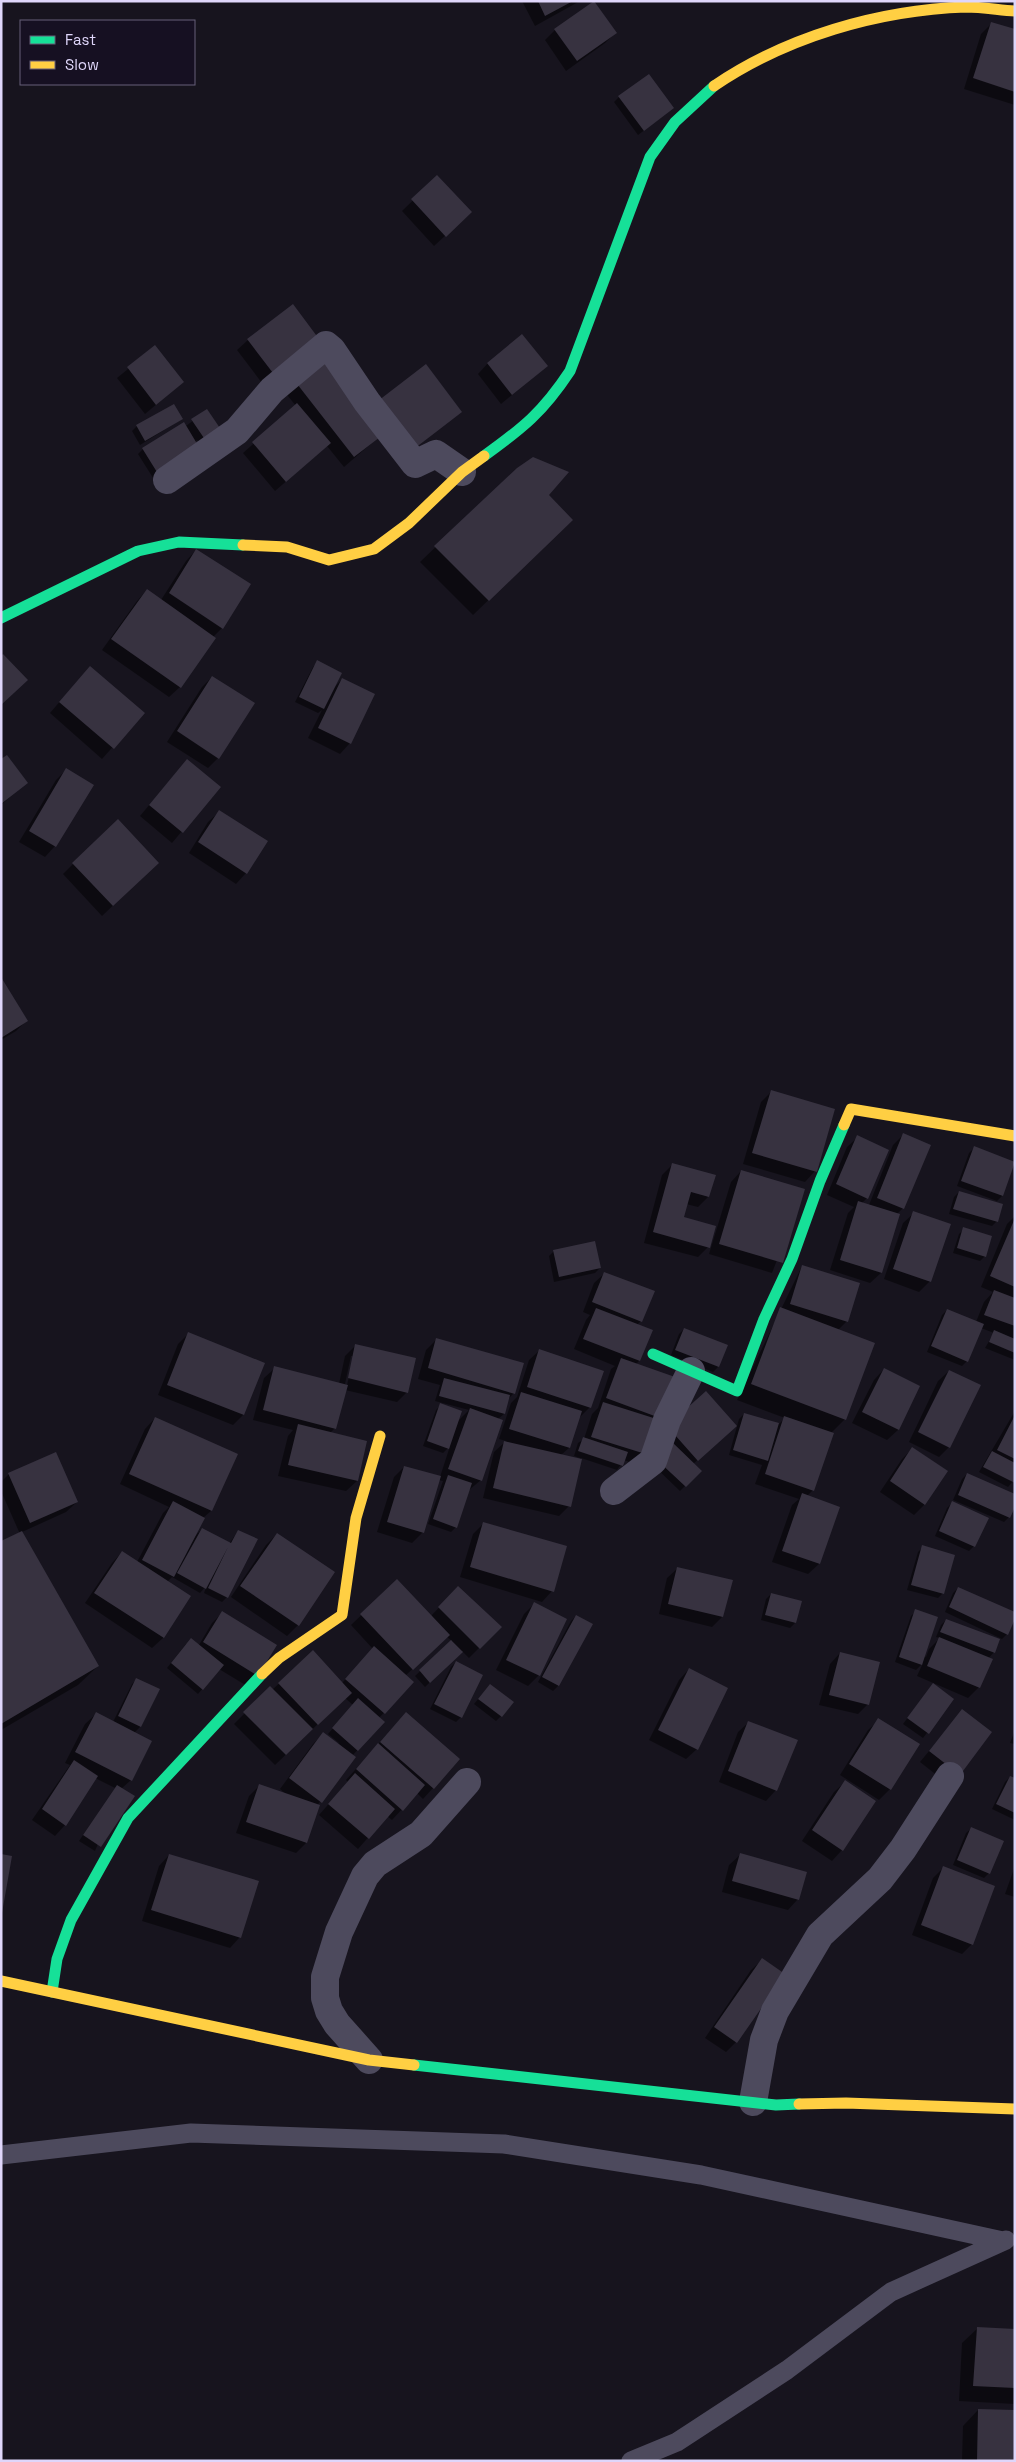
<svg xmlns="http://www.w3.org/2000/svg" width="1016" height="2462" viewBox="0 0 1016 2462" font-family="'Space Grotesk',sans-serif">
  <style>
    .shadow { fill: #0007; fill-rule: evenodd }
    .building { fill: #373240 }
    .lines { fill: none; stroke-linecap: round; stroke-linejoin: round }
    .lane { stroke: #4d4a5d; stroke-width: 19 }
    .street { stroke: #4d4a5d; stroke-width: 28 }
    .fast { stroke: #16e098; stroke-width: 11 }
    .slow { stroke: #ffcf43; stroke-width: 11 }
  </style>
  <rect width="100%" height="100%" fill="#17141e"/>
  <!-- shadow -->
  <path class="shadow" d="M522,1H580L535,26Z
    M992,23L1015,31V105L964,89L981,34Z
    M555,30L615,33L605,43L566,71L545,40Z
    M619,97L667,113L638,135L614,102Z
    M437,177L460,222L434,246L402,211Z
    M248,340L320,343L265,387L237,350Z
    M155,347L183,382L145,414L117,378Z
    M488,363L547,366L501,404L478,374Z
    M294,380L366,414L460,412L399,461L380,436L344,467L327,446L275,491L243,453L296,406L284,391Z
    M207,410L222,433L202,448L197,440L195,442L155,481L138,454L143,449L186,426Z
    M182,419L140,445L132,431L137,426Z
    M518,468L547,496L556,535L473,615L420,562Z
    M196,550L222,628L213,637L180,687L169,697L102,650L137,601L147,590L161,600L186,561Z
    M318,662L333,689L342,679L350,743L340,754L308,738L322,710L318,713L295,702L313,667Z
    M212,677L218,758L208,768L167,742L202,687Z
    M80,678L143,713L102,759L50,713Z
    M187,760L219,787L172,843L140,816Z
    M1,761L26,783L1,805Z
    M66,770L55,846L45,857L19,842L56,780Z
    M219,812L246,873L236,884L189,853L208,822Z
    M73,864L147,873L102,916L63,874Z
    M1,979L27,1020L16,1031L1,1040Z
    M772,1091L815,1171L805,1182L743,1164L761,1102Z
    M903,1135V1208L897,1214L881,1273L870,1283L830,1270L848,1213L854,1207L827,1195L847,1147L858,1137L867,1198L862,1203L869,1205L893,1145Z
    M974,1148L1014,1163L1002,1196L997,1201L957,1186L969,1153Z
    M673,1164L708,1197L698,1207L686,1204L682,1218L709,1246L698,1257L644,1243L662,1175Z
    M741,1171L804,1190L772,1273L709,1254L731,1182Z
    M959,1192L997,1221L992,1226L949,1214L954,1197Z
    M914,1213L930,1281L919,1292L884,1279L903,1223Z
    M1015,1216V1360L985,1348L994,1333L981,1328L967,1361L962,1366L927,1352L942,1315L947,1310L976,1322L984,1302L993,1292L981,1287L1007,1224Z
    M964,1229L985,1256L980,1261L953,1253L959,1234Z
    M554,1251L600,1268L595,1273L554,1282L549,1256Z
    M802,1266L847,1321L838,1330L845,1419L831,1433L813,1490L807,1496L839,1508L819,1564L808,1574L772,1562L792,1505L799,1499L755,1484L762,1465L729,1455L739,1419L744,1414L779,1424L785,1418L737,1400Z
    M605,1273L641,1321L637,1325L639,1361L636,1364L673,1378L641,1466L624,1460L617,1470L581,1458L569,1506L559,1516L483,1498L494,1452L506,1441L499,1439L511,1403L517,1397L529,1360L540,1350L590,1407L579,1418L569,1448L561,1455L579,1460L580,1458L574,1456L578,1443L584,1439L592,1414L598,1408L611,1369L615,1366L574,1349L586,1320L590,1315L583,1312L594,1283Z
    M684,1329L718,1367L713,1372L671,1355L679,1334Z
    M188,1334L264,1364L243,1415L233,1425L158,1395L178,1344Z
    M436,1340L514,1393L508,1399L504,1414L498,1419L481,1480L469,1490L456,1527L451,1532L428,1524L443,1481L438,1480L423,1532L412,1543L377,1532L394,1477L404,1467L440,1477L450,1446L443,1453L423,1446L436,1410L441,1405L457,1422L469,1410L435,1401L440,1385L418,1379L426,1350Z
    M356,1345L407,1392L397,1402L345,1390L335,1428L330,1433L357,1481L346,1491L278,1476L288,1436L293,1430L253,1420L264,1378L275,1368L339,1384L345,1356ZM351,1356H354L347,1385L345,1384Z
    M884,1369L919,1386L898,1430L887,1440L852,1423L874,1380Z
    M949,1371V1447L939,1457L909,1442L938,1381Z
    M1015,1411V1479L1008,1487L979,1472Z
    M155,1418L211,1511L203,1518L194,1537L202,1529L229,1544L238,1531L227,1597L222,1602L204,1593L207,1585L200,1593L172,1577L167,1582L189,1597L163,1638L152,1648L85,1603L112,1563L122,1552L137,1562L163,1513L169,1507L120,1484L145,1429Z
    M668,1427L725,1436L693,1464L700,1471L680,1491L652,1464Z
    M912,1449L946,1472L924,1505L914,1515L880,1492L902,1459Z
    M9,1474L77,1502L66,1512L22,1532L98,1666L78,1685L1,1730V1542L20,1534L1,1491V1482Z
    M967,1474L1009,1517L1004,1522L953,1500L962,1479Z
    M952,1503L974,1546L969,1551L935,1536L947,1508Z
    M484,1523L552,1591L542,1602L460,1577L473,1534Z
    M277,1534L333,1572L298,1625L287,1636L231,1597L266,1545Z
    M923,1547L943,1593L938,1598L907,1590L918,1552Z
    M678,1568L722,1617L712,1627L659,1614L667,1578Z
    M397,1581L431,1616L448,1598L500,1627L469,1658L462,1651L425,1687L415,1676L452,1641L447,1637L405,1676L412,1682L379,1718L383,1722L352,1756L317,1806L306,1843L296,1853L236,1833L249,1796L259,1786L287,1795L280,1789L313,1744L323,1734L337,1745L339,1743L328,1734L353,1705L345,1698L275,1765L234,1724L270,1688L272,1690L313,1652L342,1683L373,1649L351,1625Z
    M958,1588L1007,1634L1002,1639L945,1612L953,1593Z
    M771,1594L795,1623L790,1628L761,1620L766,1599Z
    M534,1604L566,1620L539,1675L528,1686L496,1670L524,1614Z
    M916,1611L924,1656L926,1657L929,1649L940,1638L936,1637L941,1625L946,1620L994,1652L988,1659L979,1687L968,1698L917,1676L923,1663L916,1670L895,1662L911,1616Z
    M222,1613L275,1646L247,1686L219,1669L198,1694L167,1668L186,1644L199,1645L212,1623Z
    M576,1616L558,1686L553,1691L538,1682L571,1621Z
    M840,1653L868,1704L858,1714L819,1705L830,1664Z
    M456,1662L461,1717L456,1722L430,1709L451,1667Z
    M689,1669L697,1749L686,1759L649,1740L679,1680Z
    M137,1679L140,1727L134,1733L131,1780L121,1789L95,1851L79,1841L115,1788L95,1778L65,1825L55,1836L32,1820L70,1765L65,1763L85,1724L96,1714L113,1722L132,1684Z
    M933,1684L953,1699L923,1738L903,1724Z
    M490,1685L501,1716L496,1721L474,1704Z
    M962,1711L948,1784L920,1762Z
    M406,1713L433,1788L423,1799L417,1793L392,1820L387,1816L358,1849L319,1815L348,1782L346,1780Z
    M879,1720L918,1744L890,1789L879,1800L840,1775L868,1730Z
    M749,1722L776,1790L766,1801L719,1782L738,1732Z
    M1015,1730V1744L1010,1743Z
    M1010,1777L1015,1779V1820L992,1809L1005,1782Z
    M845,1782L842,1850L832,1861L802,1841L834,1792Z
    M972,1828L989,1873L984,1878L953,1865L966,1833Z
    M169,1855L240,1937L230,1948L142,1921L159,1866Z
    M740,1855L798,1899L788,1910L722,1892L729,1865Z
    M1015,1866V1897L1005,1894Z
    M943,1868L972,1944L962,1954L912,1935L933,1878Z
    M762,1960L736,2042L726,2052L705,2038L751,1970Z
    M978,2328L1015,2331V2404L959,2401L962,2343Z
    M978,2410L1015,2461H962L963,2426Z"/>
  <!-- building -->
  <path class="building" d="M538,1H573L545,16Z
    M594,1L617,33L577,61L554,29Z
    M991,22L1015,29V92L973,78Z
    M649,74L674,108L644,131L618,96Z
    M437,175L472,212L446,237L411,199Z
    M293,304L322,343L276,377L247,339Z
    M522,334L548,366L512,395L487,363Z
    M155,345L184,382L156,405L127,367Z
    M323,357L384,434L354,457L294,380Z
    M426,364L462,412L410,452L374,404Z
    M297,403L331,443L286,482L252,442Z
    M174,404L183,419L145,441L136,425Z
    M207,409L224,434L208,444L191,419Z
    M184,422L202,452L160,477L142,448Z
    M533,457L569,472L549,495L573,520L489,601L434,546L517,468Z
    M196,549L251,584L223,629L169,593Z
    M147,589L216,638L181,688L111,639Z
    M3,654L28,680L1,705V656Z
    M317,660L342,673L324,709L299,697Z
    M90,666L145,713L114,749L59,702Z
    M212,676L255,703L219,759L177,731Z
    M342,678L375,694L351,744L318,728Z
    M7,755L28,783L1,804V759Z
    M187,759L221,787L183,833L149,805Z
    M66,768L94,785L56,847L29,831Z
    M219,810L268,841L247,874L198,842Z
    M118,819L159,863L113,906L72,863Z
    M1,977L28,1021L1,1038Z
    M771,1090L835,1109L817,1172L752,1153Z
    M903,1133L931,1145L904,1209L877,1198Z
    M857,1135L889,1150L868,1199L836,1184Z
    M974,1146L1015,1162L1003,1196L961,1181Z
    M672,1163L716,1175L709,1197L691,1192L684,1217L716,1226L710,1248L653,1232Z
    M741,1170L805,1189L783,1263L719,1244Z
    M959,1191L1003,1204L998,1222L953,1209Z
    M858,1201L900,1214L882,1273L840,1260Z
    M913,1211L951,1224L931,1282L893,1269Z
    M1015,1218V1287L990,1276Z
    M963,1227L992,1236L986,1257L957,1248Z
    M595,1241L601,1268L559,1277L553,1250Z
    M802,1265L860,1283L848,1322L790,1304Z
    M604,1272L655,1291L642,1322L592,1302Z
    M994,1290L1015,1298V1326L984,1315Z
    M780,1307L875,1343L846,1420L751,1384Z
    M596,1308L653,1330L640,1361L583,1339Z
    M947,1309L984,1324L968,1362L931,1346Z
    M684,1328L728,1345L719,1367L675,1350Z
    M994,1330L1015,1339V1353L989,1342Z
    M188,1332L265,1363L244,1415L167,1385Z
    M436,1338L524,1363L515,1394L428,1368Z
    M355,1344L416,1358L408,1393L348,1378Z
    M539,1349L604,1371L591,1408L527,1387Z
    M621,1358L675,1377L660,1418L606,1398Z
    M274,1366L348,1385L336,1429L263,1410Z
    M884,1368L920,1386L899,1430L862,1412Z
    M949,1370L981,1385L950,1448L918,1432Z
    M444,1378L510,1395L505,1414L439,1396Z
    M706,1391L737,1426L698,1461L667,1426Z
    M521,1392L582,1411L570,1448L509,1429Z
    M603,1402L663,1421L652,1456L591,1437Z
    M440,1403L462,1411L449,1449L427,1441Z
    M470,1408L503,1420L482,1481L448,1469Z
    M744,1413L779,1423L768,1461L733,1450Z
    M1015,1415V1459L997,1450Z
    M784,1416L834,1433L814,1491L765,1474Z
    M155,1417L238,1454L212,1511L129,1474Z
    M298,1424L367,1441L358,1481L288,1465Z
    M583,1437L628,1452L623,1466L578,1451Z
    M504,1441L582,1459L571,1507L493,1488Z
    M672,1442L702,1471L686,1487L656,1459Z
    M912,1447L948,1471L925,1505L890,1481Z
    M992,1451L1015,1463V1483L983,1467Z
    M56,1452L78,1502L30,1523L8,1473Z
    M404,1466L441,1476L424,1533L387,1522Z
    M967,1473L1015,1494V1507L1010,1518L958,1495Z
    M448,1475L472,1483L457,1528L433,1519Z
    M802,1493L840,1507L820,1564L782,1551Z
    M173,1501L205,1518L174,1577L142,1560Z
    M952,1501L989,1518L975,1547L939,1531Z
    M483,1522L567,1546L554,1592L470,1567Z
    M202,1528L231,1543L238,1530L258,1539L228,1598L208,1588L228,1547L206,1589L177,1573Z
    M22,1531L99,1666L1,1724V1541Z
    M277,1533L335,1572L299,1626L240,1586Z
    M922,1545L955,1555L944,1594L911,1585Z
    M122,1551L191,1596L164,1638L94,1593Z
    M677,1567L733,1580L723,1617L668,1604Z
    M397,1579L450,1635L413,1670L360,1614Z
    M458,1586L502,1627L480,1649L438,1607Z
    M958,1587L1015,1612V1619L1008,1635L949,1607Z
    M771,1593L802,1601L796,1623L765,1615Z
    M534,1602L567,1619L540,1676L506,1660Z
    M915,1609L938,1617L922,1665L899,1657Z
    M222,1611L277,1645L258,1676L203,1642Z
    M576,1615L593,1624L559,1686L542,1677Z
    M946,1619L1000,1639L995,1653L940,1632Z
    M939,1637L993,1659L980,1688L927,1666Z
    M191,1638L224,1665L203,1690L171,1663Z
    M451,1640L463,1652L430,1683L419,1670Z
    M374,1646L414,1682L385,1714L345,1679Z
    M313,1650L352,1693L318,1725L278,1683Z
    M840,1652L880,1662L869,1705L829,1695Z
    M456,1661L483,1675L462,1718L434,1704Z
    M689,1668L728,1688L698,1750L658,1730Z
    M136,1678L160,1689L141,1727L118,1716Z
    M933,1683L954,1699L929,1734L907,1718Z
    M490,1684L514,1702L502,1717L478,1699Z
    M270,1686L313,1729L286,1755L243,1712Z
    M358,1698L385,1722L358,1751L332,1728Z
    M962,1709L992,1732L960,1775L929,1751Z
    M96,1712L152,1741L132,1781L75,1752Z
    M406,1712L460,1759L434,1789L380,1742Z
    M878,1718L920,1744L891,1790L849,1764Z
    M748,1721L798,1740L777,1791L728,1771Z
    M323,1732L356,1757L322,1803L289,1778Z
    M378,1743L425,1785L403,1811L356,1769Z
    M74,1760L98,1776L66,1826L42,1809Z
    M355,1773L395,1809L369,1839L328,1804Z
    M1010,1776L1015,1778V1813L996,1804Z
    M845,1780L876,1801L843,1851L812,1830Z
    M259,1784L320,1805L307,1843L246,1822Z
    M117,1785L135,1796L101,1847L83,1835Z
    M971,1827L1004,1841L990,1874L957,1860Z
    M740,1853L807,1872L799,1900L732,1881Z
    M1,1854L12,1856L2,1913H1Z
    M169,1854L259,1881L241,1938L151,1910Z
    M943,1866L995,1886L973,1945L921,1925Z
    M762,1958L785,1974L737,2043L714,2027Z
    M977,2327L1015,2329V2388L973,2386Z
    M978,2409L1015,2410V2461H977Z"/>
  <g class="lines">
    <!-- lane -->
    <path class="lane" d="M1,2155L191,2133L504,2144L701,2175L1003,2241
      M631,2461L677,2442L787,2370L891,2292L1006,2240"/>
    <!-- street -->
    <path class="street" d="M167,480L237,431L272,390L326,345L332,350L367,402L415,464L436,454L462,472
      M614,1491L653,1461L667,1420L691,1371
      M369,2060L337,2024L329,2011L325,1998V1977L339,1932L365,1876L375,1864L421,1834L467,1782
      M753,2102L764,2040L775,2011L820,1935L880,1879L903,1849L950,1776"/>
    <!-- fast -->
    <path class="fast" d="M484,456C523,428 543,412 570,371L650,157L675,122L714,86
      M1,618L138,551L179,542L243,545
      M653,1354L737,1391L764,1319L792,1259L820,1181L844,1125
      M52,1992L57,1959L71,1920L128,1818L262,1674
      M414,2065L776,2105L799,2104"/>
    <!-- slow -->
    <path class="slow" d="M714,86C786,37 878,10 966,7C982,7 999,10 1015,11
      M243,545L287,547L329,560L374,549L409,523L462,472L484,456
      M844,1125L851,1109L1015,1136
      M262,1674L279,1658L342,1615L356,1518L380,1436
      M1,1981L369,2060L414,2065
      M799,2104L846,2103L1015,2109"/>
  </g>
  <!-- border -->
  <rect width="1016" height="2462" fill="none" stroke="#dfd6fa" stroke-width="5"/>
  <!-- legend -->
  <rect x="20" y="20" width="175" height="65" fill="#161022" stroke="#665f78"/>
  <rect x="30" y="36" width="25" height="8" fill="#16e098" stroke="#665f78"/>
  <text x="65" y="45" font-size="15" fill="#dfd6fa">Fast</text>
  <rect x="30" y="61" width="25" height="8" fill="#ffcf43" stroke="#665f78"/>
  <text x="65" y="70" font-size="15" fill="#dfd6fa">Slow</text>
</svg>
